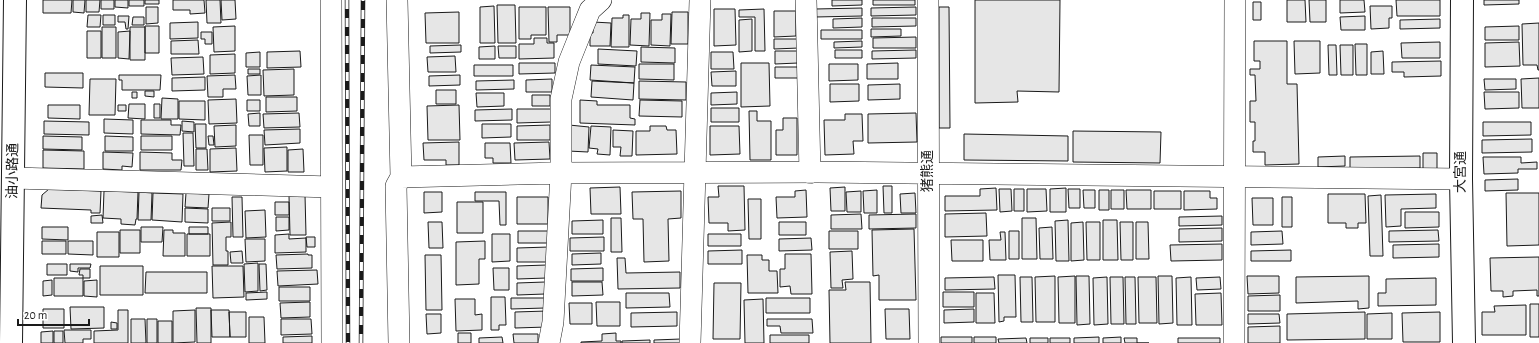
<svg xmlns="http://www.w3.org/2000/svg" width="1539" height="343" viewBox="0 0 1539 343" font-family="'Alegreya Sans','Noto Sans JP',sans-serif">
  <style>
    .building { fill: #e6e6e6; stroke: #1a1a1a }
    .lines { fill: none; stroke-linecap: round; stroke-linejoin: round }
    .minor-casing { stroke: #1a1a1a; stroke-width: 22 }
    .tertiary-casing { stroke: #1a1a1a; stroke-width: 24 }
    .minor { stroke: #fff; stroke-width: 21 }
    .tertiary { stroke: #fff; stroke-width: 22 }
    .rail-casing { stroke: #1a1a1a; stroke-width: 4.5 }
    .rail { stroke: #fff; stroke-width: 3; stroke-dasharray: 9; stroke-linecap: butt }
    .labels { text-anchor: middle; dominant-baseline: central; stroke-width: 3; stroke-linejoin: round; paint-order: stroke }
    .street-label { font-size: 14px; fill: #1a1a1a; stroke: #fff }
  </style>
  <rect width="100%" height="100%" fill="#fff"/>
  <!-- building -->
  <path class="building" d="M43,0H72L71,13H43Z
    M73,0H85L84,13L73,12Z
    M86,0H100L99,12H86Z
    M101,0H114V9H101Z
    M115,0H128V8L115,7Z
    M129,0H144V6H129Z
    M145,0H159V4H145Z
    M173,0H204L205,13L190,14V10H173Z
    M206,0H220L221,23H207Z
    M221,0H235L236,19L222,20Z
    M832,0H862V5L832,6Z
    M873,0H915V5H873Z
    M975,0H1060L1059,92L1017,91L1018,102L975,103Z
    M1287,0H1305L1306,22H1287Z
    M1309,0H1326V22H1310Z
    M1340,0H1364L1365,12L1340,13Z
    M1396,0H1440V16H1397Z
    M1484,0H1519V4L1484,5Z
    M1253,2H1261V20H1253Z
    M497,5H515L516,43H498Z
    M494,6L495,43H480V7Z
    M1370,6H1392V18H1389V28L1371,29Z
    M146,7H158V23L146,24Z
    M519,7H546V35H531V39H519Z
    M548,7H570V35H557V42H549Z
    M916,7V15L871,16V8Z
    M939,7H949L950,128H939Z
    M862,8V16L815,17V9Z
    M714,9H735L736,45L714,46Z
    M764,9L765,51H755V17H739V10Z
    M774,11H796V36L774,37Z
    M459,12V43H426L425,13Z
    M672,12H688V44H671Z
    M641,13H650L649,46L630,45L631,19H641Z
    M662,14H671L670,46L651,45V20H662Z
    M88,15H101L100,27H87Z
    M103,15H115V25H103Z
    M623,15H629V47H611L612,18H623Z
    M118,16H129L128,29H126L125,22H118Z
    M1365,16V30H1341L1340,17Z
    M133,17H144V25H132Z
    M862,18V27L833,28V19Z
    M872,18H916V26L872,27Z
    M752,19V51L739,52V20Z
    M1440,19V28L1400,29V20Z
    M198,22V38L170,39V23Z
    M593,22L611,23L610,46H590V33H593Z
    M1539,23V70H1538L1537,65H1523L1522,24Z
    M145,26H159V53H145Z
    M235,26V51L214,52L213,27Z
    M1519,26V40H1485V27Z
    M102,27H116V58H102Z
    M130,27H145V60H130Z
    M871,29H901V36L871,37Z
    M821,30H862V39H821Z
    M87,31H101V58H87Z
    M130,31L129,59L118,58V32Z
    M201,32H212V44H205V39H201Z
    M916,37V48H873V38Z
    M534,38H547V43H554V58L519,59V44H534Z
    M774,39H798L799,48L774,49Z
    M198,40L199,54H171V41Z
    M862,41V47L834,48V42Z
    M1254,41H1287V84H1297L1299,164L1265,165V152H1253V141H1255V122H1250V101H1256L1255,75H1250V69H1260V61H1254Z
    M1294,41H1320V73L1295,74Z
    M1440,42V58H1402L1401,43Z
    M1519,42L1520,66L1485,67V43Z
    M1355,44H1367V75H1356Z
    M461,45V52L430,53V46Z
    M1328,45H1336L1337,75H1329Z
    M1340,45H1353V75H1341Z
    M495,46V59H479V47Z
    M498,46H516V58H499Z
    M641,47L675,48V63L641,62Z
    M598,49L637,51L636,66L598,64Z
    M835,50H862V58H835Z
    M916,50V58L872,59V51Z
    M300,51L301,67L267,68V52Z
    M775,51H798V63L775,64Z
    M1383,51L1384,74H1371V52Z
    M260,52V67H246V53Z
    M711,52H733L734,69H711Z
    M235,54V73L210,74V55Z
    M455,56L456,72H428L427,57Z
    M203,57L204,74L172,75L171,58Z
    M1441,61V76L1404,77V72H1392V62Z
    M519,63H555V73L519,74Z
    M741,63H769L770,106L741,107Z
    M898,63V79H867V64Z
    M639,64H674V80L639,79Z
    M829,64H858V80L829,81Z
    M474,65H513V76H474Z
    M591,65L635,67L634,83L590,80Z
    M775,67H798V78H775Z
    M248,69H260V74H248Z
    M294,69V95L264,96L263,70Z
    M736,71V86H712L711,72Z
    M45,73H83V88L45,87Z
    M119,75H161L160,90H122V80H119Z
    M235,75L236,89H223V97H208L207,76Z
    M261,75V95H248L247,76Z
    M460,75V85L429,86V76Z
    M205,77V90L172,91V78Z
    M1539,78V108H1522L1521,79Z
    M90,79H116L115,115H89Z
    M552,79V92H526V80Z
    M1484,79H1516V89L1485,90Z
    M514,80V89L476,90V81Z
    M592,81L634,83L633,100L591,97Z
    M639,81L686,82V100L639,99Z
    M830,84H859V101L830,102Z
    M900,84V99L868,100V85Z
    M436,90H456V104H436Z
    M145,91H154V97L145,96Z
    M132,92H137V98H132Z
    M737,92V104L711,105V93Z
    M1484,92H1519V108L1485,109Z
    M476,93H504V106L477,107Z
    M532,95H550V106H532Z
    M266,97H297V111L266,112Z
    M162,98L178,99V119H161Z
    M236,99L237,123L209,124L208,100Z
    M247,100H260V111H247Z
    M580,100L597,101V105H630V118L635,119V125L580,123Z
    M640,100L682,101V117L639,116Z
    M179,101H205V120L179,119Z
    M129,104H145V119L128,118Z
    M154,104H160V118H154Z
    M48,105H80V119L48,118Z
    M118,105H126V111H118Z
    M459,105L460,140H428L427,106Z
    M711,108H739V122H711Z
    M512,109V120L475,121V110Z
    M517,109H551V122L517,123Z
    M749,111H757V121H771V160H750Z
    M260,113V126H249L248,114Z
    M299,113L300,127L264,128L263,114Z
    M916,113L917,142L868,143V114Z
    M845,114H862L863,141H853L854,154L825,155L824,120H845Z
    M783,118H797V155H776V130H783Z
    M104,119L133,120V134L104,133Z
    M141,120H171V125H181L180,135L141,134Z
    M44,121L89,122V135L44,134Z
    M182,121L194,122V132L182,131Z
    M1483,122H1531V135L1483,136Z
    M195,124H206V148H196Z
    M482,124H511V137L482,138Z
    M236,125V146L215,147L214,126Z
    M550,125V140H517V126Z
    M569,125L589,127L588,152L568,151Z
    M591,126L611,127L610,155L597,154L598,149L589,148Z
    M650,126H666L667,130H676L677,154L636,155V131H650Z
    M710,126H739L740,154L710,155Z
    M300,129V143L265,145L264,130Z
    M613,130L633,131L632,156H620L621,147H613Z
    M1073,131L1161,132L1160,163L1073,162Z
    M183,133H193L194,166H184Z
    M964,134L1068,136V161L964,160Z
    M249,135H263V165H250Z
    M43,136L82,137V150L43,149Z
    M105,136L133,137V151H105Z
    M141,136H172V150H141Z
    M208,136H213L214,145H209Z
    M1532,139V152L1482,153V140Z
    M459,142V165H446V160H424L423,143Z
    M549,142L550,159L515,160L514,143Z
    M485,143H510L511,163H493V158H485Z
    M287,147V171L265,172L264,148Z
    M236,148L237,171L210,172V149Z
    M196,149H207L208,170H196Z
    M303,149L304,172H288V150Z
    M43,150L84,151V169L43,168Z
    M103,152L133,153L132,167L122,166V170L103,169Z
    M140,152L172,153V160H182L181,170H140Z
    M1423,153H1437V170H1423Z
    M1345,156V166L1318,167V157Z
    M1420,156V168L1350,169V157Z
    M1483,157H1521V163L1537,162V169H1518V173L1484,174Z
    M1518,179V190L1485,191V180Z
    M718,186H744L745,230L728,231V223H709L708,197H719Z
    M883,186H892V213H884Z
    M620,187L621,214H591L590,188Z
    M845,187V211H831L830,188Z
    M996,188L997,210L945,211V196H980V189Z
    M1066,188V212H1050V189Z
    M49,189L101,191L100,213H91V210L41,208L42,195Z
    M999,189H1011L1012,211L1000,212Z
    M1014,189H1024V211H1014Z
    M1027,189H1046L1047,211L1027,212Z
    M1068,189H1080V208H1069Z
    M806,190L807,217L777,218L776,197H795V191Z
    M877,190V213H864L863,191Z
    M1083,190H1095V208H1084Z
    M1099,190H1109V210H1099Z
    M1111,190H1124V209H1111Z
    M1126,190H1151V209H1127Z
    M104,191L138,192L137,219H136L135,225L121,224V219L103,218Z
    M681,191V218L668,219L669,261L644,262L643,219H633L632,192Z
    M861,191V212H847L846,192Z
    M1154,191H1181V209H1154Z
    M1184,191H1210V198H1217V209L1184,210Z
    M139,192L152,193L151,220H138Z
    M424,192H442V212L424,213Z
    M475,192H506V225H500L499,201H475Z
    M153,193L183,194L182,222L152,220Z
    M186,193L209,194L208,208L185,207Z
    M915,193L916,213H901L900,194Z
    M1506,193H1539V245L1507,246Z
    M1328,194H1365L1366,223H1358V228H1346V223H1328Z
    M1436,194V208L1401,209V226L1386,227L1385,195Z
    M305,195L306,235H290L289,196Z
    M1381,195L1383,256H1370L1368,196Z
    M232,197H242L243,237H233Z
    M517,197H548V224H517Z
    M1282,197H1292V227H1282Z
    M1252,198H1273V225H1253Z
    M748,199H761V239H749Z
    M275,202H289V215H275Z
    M457,202H483V233H457Z
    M185,208L208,209V223L185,222Z
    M212,208H230V221H212Z
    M265,210L266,237L246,238L245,211Z
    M1405,212H1439V227L1405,228Z
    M986,213L987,236L945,237V214Z
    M861,214L862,229H831V215Z
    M916,214V228L869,229V215Z
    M102,215L103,223H91V216Z
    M1222,216V225L1179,226V217Z
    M276,217H289V230L276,231Z
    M611,218H621L622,252H611Z
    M1022,218H1036L1037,259H1022Z
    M603,220V234H572V221Z
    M1068,220L1069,261H1056L1055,221Z
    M1103,220H1117L1118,260H1103Z
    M231,222V237H226V251H228V265H213L212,223Z
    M428,222H442L443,248H429Z
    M779,222H806V235H779Z
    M1083,222L1084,260L1071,261V223Z
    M1086,222H1100V260H1087Z
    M1120,222H1133V260H1121Z
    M1136,222H1148L1149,259H1136Z
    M42,227H68V240L42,239Z
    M141,227H163L162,242H141Z
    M189,227H208V234H189Z
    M1052,227L1053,259H1040L1039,228Z
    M1222,228V241L1179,242V229Z
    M914,229L916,300H879V275L873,276L872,230Z
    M120,230H140V253H120Z
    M164,230H173V233H185V256H163Z
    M1438,230L1439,241L1389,242V231Z
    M518,231H549V243H518Z
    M829,231H858V249H829Z
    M1009,231H1019V259H1009Z
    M1282,231L1283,244L1251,245V232Z
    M97,232H119V257H97Z
    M1000,232H1005L1006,260H990L989,240H1001Z
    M187,234H210V256H187Z
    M289,234V239L306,238V252L275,253V235Z
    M492,234H510V261L492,262Z
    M708,234H741V246H708Z
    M306,237H315V247H307Z
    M604,237V251H570V238Z
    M811,238L812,250L779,251V239Z
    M245,239H265V261L246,262Z
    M951,240H983V261H952Z
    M42,241H66V254H42Z
    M68,241H93V255L68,254Z
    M485,241V259H479V284L456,285V242Z
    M1222,244V260L1171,261L1170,245Z
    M1439,244V257L1393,258V245Z
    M549,247V262H517V248Z
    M742,250V264H708V251Z
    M1291,250V261H1251V251Z
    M242,251L243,263H231L230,252Z
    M852,251L853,279L842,280L843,288H831L830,252Z
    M601,253V264L572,265V254Z
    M308,254V255H312V268L277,269L276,255Z
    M785,254H811L812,294H791L790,286L780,287V269H785Z
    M425,255H441L442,310H426Z
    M747,255H762V260H769V271H777L778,293H748Z
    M1539,257V296H1537V290L1513,291V296L1503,297V291H1491L1490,258Z
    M617,258H625L626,273L680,272V288L618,289Z
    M258,263V291L245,292L244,264Z
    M47,264H67V275H47Z
    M70,264H91L90,268H78V272L70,271Z
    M259,264H266L267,290L260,291Z
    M547,265V278L517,279V266Z
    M100,266H143V295H100Z
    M212,266H243L244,297L213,298Z
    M493,268H509V290H494Z
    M603,268V281H571V269Z
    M80,269H90V278H83V275H79Z
    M317,270L318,284L278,286L277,271Z
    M146,272H207V293H145Z
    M998,275H1015L1016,317H1004V321L999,322Z
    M1055,276V322H1036L1035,277Z
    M1075,276V323H1059L1058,277Z
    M1076,276H1089L1090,324L1077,325Z
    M1158,276H1172L1173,323L1159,324Z
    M1247,276H1279V293L1248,294Z
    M1369,276V308L1358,309V301L1296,303V277Z
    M994,277L995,289L945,290V278Z
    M1020,277H1032L1033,322H1021Z
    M1107,277L1108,324L1094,325L1093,278Z
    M1110,277H1123L1124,324H1111Z
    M1125,277H1135L1136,324H1126Z
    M1138,277H1156L1157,323H1139Z
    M1191,277L1192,325H1177L1176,278Z
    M1220,277L1221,289L1197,290L1196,278Z
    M54,278H83V296H54Z
    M1436,278V305L1378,306V293H1386V279Z
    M52,280V295L43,296V281Z
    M97,280V297L84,296V281Z
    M545,282V294L517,295V283Z
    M572,282H602L603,295L572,296Z
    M845,282H870L871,343H830L829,290H846Z
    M714,283H741L740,339H713Z
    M279,287H310V301H279Z
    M267,292V299L246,300V293Z
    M943,292H974V307H943Z
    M626,293H669L670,307L626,308Z
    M976,293H994L995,323H976Z
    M1221,293L1222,325H1196L1195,294Z
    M1280,295V311H1248V296Z
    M491,297H505L506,325H499V330H491Z
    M511,298H545V308L511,309Z
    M766,298H810V313H766Z
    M455,299H475V315L482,314V330L456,331Z
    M763,299L764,343H745L744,300Z
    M310,302V317L281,318L280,303Z
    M596,302H620V326H597Z
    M569,303H592V324H570Z
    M1530,304H1539V337H1530Z
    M1526,305V335H1482V312H1495L1494,306Z
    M70,307H104V328L71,329Z
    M196,308H211V343H197Z
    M43,309H64V328H43Z
    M885,309H909L910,339H886Z
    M974,309V322L944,323V310Z
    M118,310H128V343H94V331L118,330Z
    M195,310V342L173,343V311Z
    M211,310H229L230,337H212Z
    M547,311V327L515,328V312Z
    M229,312H246V337H230Z
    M677,312V326L631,327V313Z
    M1365,312V339L1287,340V314Z
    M1440,312V342H1403L1402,313Z
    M1392,313V339H1367V314Z
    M426,314H441V333L427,334Z
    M1248,314H1279L1280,323L1248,324Z
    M249,317H264L265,343H249Z
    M131,319H145L146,343H131Z
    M147,319H157V343H147Z
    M281,319H311L312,334L281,335Z
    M767,319H812L813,333H781L780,326H767Z
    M158,321H172V343H158Z
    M111,322L117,323V329H111Z
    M1280,326V343H1248V327Z
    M64,330H91V339H83V343H65Z
    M53,331V343H41V332Z
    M54,331H63V343H54Z
    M458,333H471V343H458Z
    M616,333V341H621V343H581V342L602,341V334Z
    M513,334H538V343H514Z
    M770,335H809V343H770Z
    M312,336V343H283V337Z
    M502,337L503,343H479V338Z
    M941,337H972V343H941Z
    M974,337H996V343H974Z
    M1099,337V343H1074V338Z
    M1121,337V343H1103V338Z
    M1026,338L1027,343H999L998,339Z
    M1030,338H1048V343H1030Z
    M1050,338H1070V343H1050Z
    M1124,338H1137V343H1149H1125Z
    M1178,338H1220V343H1178Z
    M681,339V343H654V340Z
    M650,340V343H622V341Z"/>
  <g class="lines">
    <!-- minor casing -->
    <g class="minor-casing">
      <path id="minor" d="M331,0L332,343
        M397,0L401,177L396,186L399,343
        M806,0L810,173
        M928,0L929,343
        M401,177L561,173L818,172L1461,179
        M13,178L331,187
        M549,343L553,322L561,173V99L569,62L579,37L590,10L601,0
        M690,343L700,0
        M1234,343L1235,0"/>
    </g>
    <!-- tertiary casing -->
    <g class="tertiary-casing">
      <path id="tertiary" d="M1462,0L1461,179L1464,343
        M11,343L15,0"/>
    </g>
    <!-- minor -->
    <use href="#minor" class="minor"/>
    <!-- tertiary -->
    <use href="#tertiary" class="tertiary"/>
    <!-- rail casing -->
    <g class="rail-casing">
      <path id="rail" d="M347,0L348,343
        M361,343L363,0"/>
    </g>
    <!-- rail -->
    <use href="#rail" class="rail"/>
  </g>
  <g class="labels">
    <!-- street labels -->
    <g class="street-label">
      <text transform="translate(13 171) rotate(-89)">油小路通</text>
      <text transform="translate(928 171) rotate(-90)">猪熊通</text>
      <text transform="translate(1461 172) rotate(-90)">大宮通</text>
    </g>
  </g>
  <!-- scale -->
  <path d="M18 319v6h71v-6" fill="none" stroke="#1a1a1a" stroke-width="2"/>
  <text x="24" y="319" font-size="12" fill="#1a1a1a" stroke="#ffffff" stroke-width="3" paint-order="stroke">20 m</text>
</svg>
